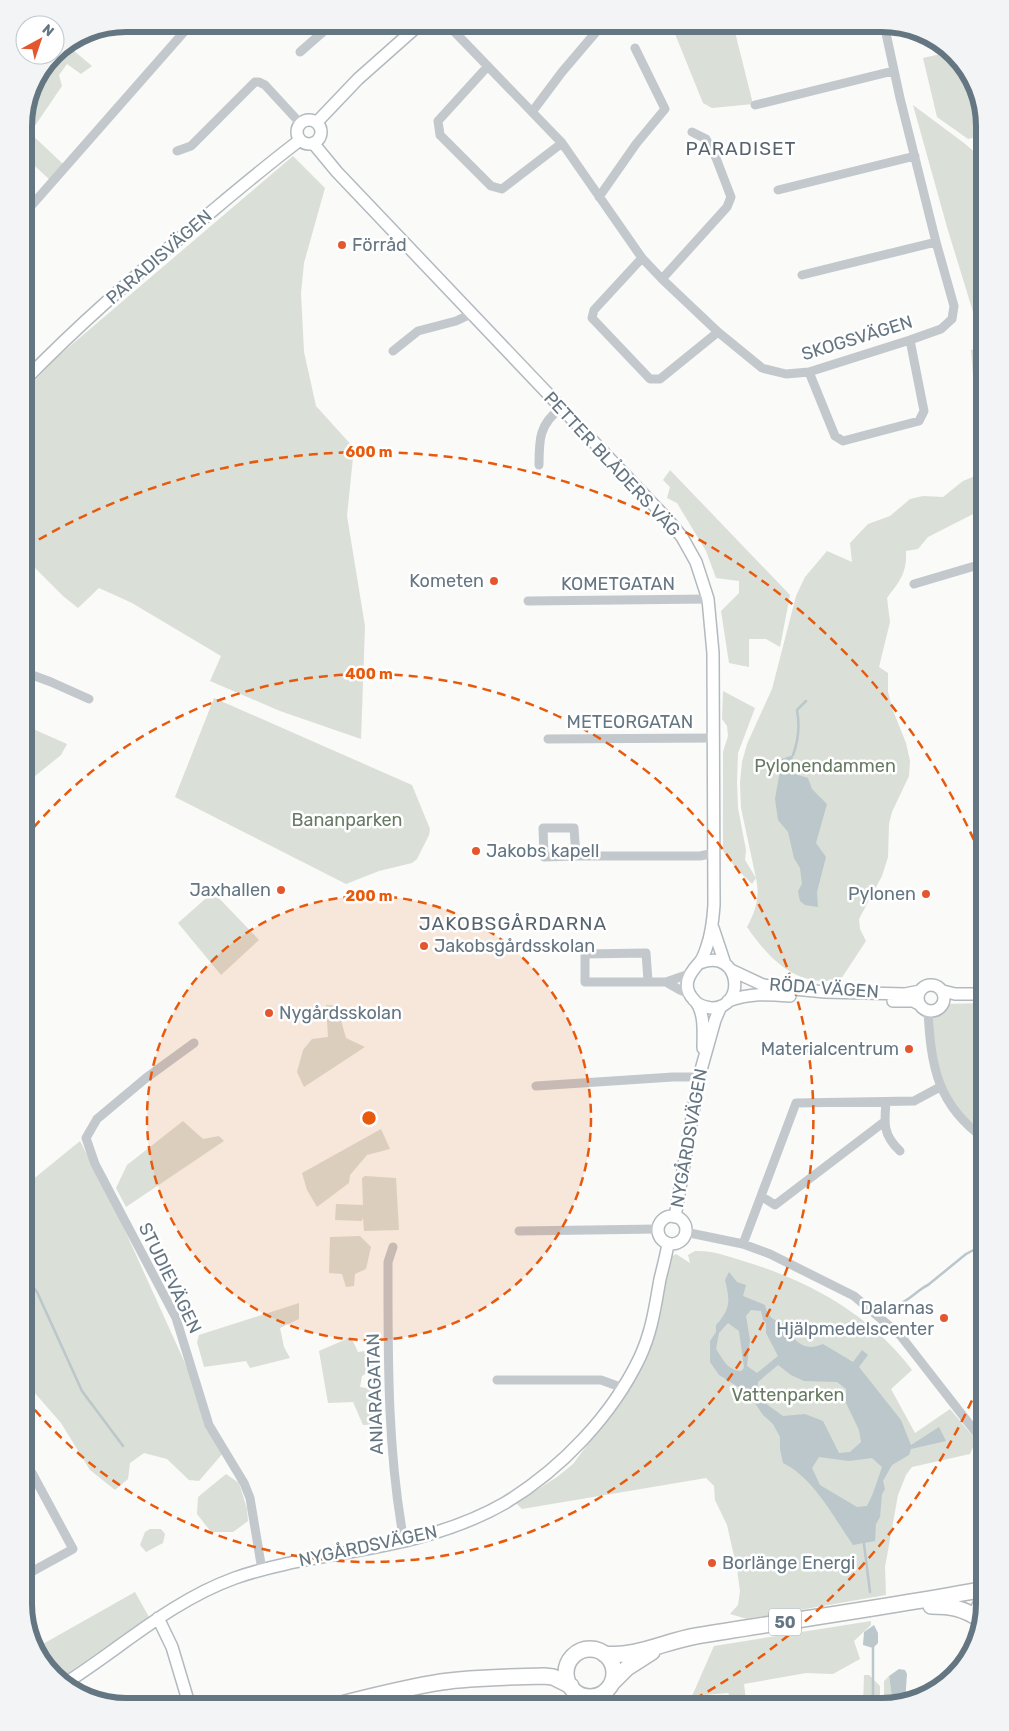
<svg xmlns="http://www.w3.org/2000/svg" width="1009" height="1731" viewBox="0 0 1009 1731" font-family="Rubik,sans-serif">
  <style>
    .green { fill: #dadfd7 }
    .water { fill: #bbc7cb; fill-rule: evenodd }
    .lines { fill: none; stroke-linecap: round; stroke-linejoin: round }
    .stream { stroke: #bbc7cb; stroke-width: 2.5 }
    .secondary-casing { stroke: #b3babf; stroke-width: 14 }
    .highway-casing { stroke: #b4b9bd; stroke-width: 18 }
    .street { stroke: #c3c8cc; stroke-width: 9 }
    .secondary { stroke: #fff; stroke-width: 11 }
    .highway { stroke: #fff; stroke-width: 15 }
    .ring { fill: none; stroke: #e8590c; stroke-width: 2.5; stroke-dasharray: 9 6 }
    .poi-dot { fill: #e4572e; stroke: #fff; stroke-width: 2 }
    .labels { text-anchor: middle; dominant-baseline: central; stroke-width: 5; stroke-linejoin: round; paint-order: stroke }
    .shield { fill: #fff; stroke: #939fa8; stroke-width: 1 }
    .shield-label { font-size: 16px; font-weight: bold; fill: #657683 }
    .poi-label { font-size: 18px; fill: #657683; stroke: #fff; text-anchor: start }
    .street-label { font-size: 18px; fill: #657683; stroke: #fff }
    .park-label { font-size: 18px; fill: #687a64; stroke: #fff }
    .neighbourhood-label { font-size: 19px; letter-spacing: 1px; fill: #57646e; stroke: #fff }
    .rim { fill: none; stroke: #657683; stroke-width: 6 }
    .centre { fill: #e8590c; stroke: #fff; stroke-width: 2.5 }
    .ring-label { font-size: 15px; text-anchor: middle; font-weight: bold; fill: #e8590c; stroke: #fff; stroke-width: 5; stroke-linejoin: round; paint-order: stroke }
  </style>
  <rect width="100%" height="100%" fill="#fafaf8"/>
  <!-- green -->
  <path class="green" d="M671,24H733L753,104L712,108L703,103Z
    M67,45L92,66L81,74L67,64L59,75L62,86L30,133L63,164L50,180L24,156C24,145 23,132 24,121C27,90 43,61 67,45Z
    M949,52L975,82L985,127V135L968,139L937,117L923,58Z
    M913,105L964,143L985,161V351L947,227Z
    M293,156L325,188L304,263L301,293L304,352L316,406L354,448L347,516L365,626L361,739L280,711L210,681L221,656L132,603L99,588L78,608L63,596L24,557V392L56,358Z
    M978,348L985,373V435L973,376L971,350Z
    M670,470L790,595L780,647L766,639H749V667L729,663L721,611L739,593V581L716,578L706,551L677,503L667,498L670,487L663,480Z
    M985,472V508L928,537L918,549L906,551C907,573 900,581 887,598L890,622L879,667L888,673V692L892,708L906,743L910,761L909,776L892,812L889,824L888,857L882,876L859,919L860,929L866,941L841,979C835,979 828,982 821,981C787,979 765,953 747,927C756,910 760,897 756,878L752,884L735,867L723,851V752L728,736L727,726L722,719L723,691L755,708L738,753L737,781L738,808L746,850L745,860L756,878L741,808L740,783L742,762L747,744L772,689L796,596L805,577L827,551L852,562L850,543L868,524L890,516L910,499L923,496L943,497L963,481Z
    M214,698L412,785L430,829L429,835L417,859L412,863L379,871L346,884L175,797Z
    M24,725L67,744L61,755L24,785Z
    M213,892L259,940L221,975L178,923Z
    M985,1003V1139L975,1132L940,1087L928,1011L938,1009L943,1004Z
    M326,1005L337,1006L346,1038L365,1047L304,1087L297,1072L303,1050L312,1039L328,1037Z
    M183,1121L203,1139L219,1136L224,1141L126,1207L116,1188L127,1165Z
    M381,1129L390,1149L367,1155L350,1175L349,1183L317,1207L307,1190L302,1173Z
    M80,1141L117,1213L185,1363L210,1430L223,1453L199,1481L189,1480L167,1459L144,1453L130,1463L128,1479L115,1490L90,1470L61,1423L27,1384L24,1375V1183L26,1185Z
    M365,1176L396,1178L399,1230L364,1231L363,1217L362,1221L335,1220L336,1204L363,1205L362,1178Z
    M360,1236L371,1247L366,1269L355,1274L354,1286L346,1287L342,1274L329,1273L330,1237Z
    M695,1251C712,1250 727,1256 743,1261C808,1280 871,1315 912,1370L891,1389L915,1433L950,1409L976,1440L970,1454L912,1467L906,1475L898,1495L885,1567L886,1595L747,1619L730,1614L738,1605L740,1591L737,1569L727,1525L715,1500L714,1486L706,1478L522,1509L516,1503L557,1477L573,1464L628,1390L655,1323L672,1256L676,1254L690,1263L688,1255Z
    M299,1303V1319L280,1328L284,1347L290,1358L250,1368L246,1361L204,1367L197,1342L199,1335Z
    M351,1337L358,1352L377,1349L379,1366L362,1376L360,1387L379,1390L380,1424L363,1425L353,1402L328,1403L319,1351Z
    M226,1474L239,1483L247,1509L248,1521L233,1532H211L197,1514L198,1497Z
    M150,1529H161L165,1534L163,1543L146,1552L140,1545L145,1532Z
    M135,1592L149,1617L68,1673L58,1677L34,1649Z
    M871,1621V1625L854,1641L860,1659L833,1674L806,1673L744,1684L746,1700L737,1705L728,1693L692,1696L714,1646Z
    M864,1675H869L880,1686V1707H863Z
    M889,1676L893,1705L884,1707V1681Z"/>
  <!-- water -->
  <path class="water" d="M793,755L792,768L795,774L808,778L812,789L827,804L816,843L826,857L817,892L818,907L805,905L800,901L798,891L802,884L800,868L794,858L788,832L778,820L775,799L782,759Z
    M729,1272L737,1282L746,1285L743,1296L765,1305C769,1321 775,1319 788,1326C789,1336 800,1347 811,1347C815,1347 819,1345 823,1344L853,1362L862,1350L868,1355L859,1367L901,1420L911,1445L939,1427L946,1441L911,1449L909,1455L892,1465L883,1481L885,1489L882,1494L880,1517L876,1524L875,1541L853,1545C834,1518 814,1478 783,1463L780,1449V1437L773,1424L763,1415L748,1393L719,1375L710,1362V1341L716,1332V1325C731,1309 730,1300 725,1280ZM751,1310L761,1311L763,1320L766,1323V1333L778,1356L757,1373L747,1366L750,1340L746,1316ZM728,1323L739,1331L744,1368L741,1371C728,1371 722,1358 716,1349L719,1333ZM778,1365L791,1375L804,1381L837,1382L846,1389V1403L859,1430L861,1442L850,1452L839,1453L823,1421L805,1414L783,1416C769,1405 756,1401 758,1382ZM819,1457L849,1461L872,1458L882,1467C877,1481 874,1493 867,1506L857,1507L820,1485L812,1468Z
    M874,1625L878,1633V1643L873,1648L863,1645L864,1632Z
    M899,1669L905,1670L907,1674L905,1702L893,1705L889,1676Z"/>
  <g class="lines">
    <!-- stream -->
    <path class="stream" d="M793,755C799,739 800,726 797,710L806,701
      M985,1122L983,1120V1114L985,1109
      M24,1275L37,1292L82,1391L123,1446
      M903,1302C913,1297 919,1289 928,1285L966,1254L985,1244
      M864,1544L870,1592
      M873,1707V1647"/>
    <!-- secondary casing -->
    <g class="secondary-casing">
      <path id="secondary" d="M297 132a12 12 0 1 1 24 0a12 12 0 1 1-24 0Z
        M317,122L358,79L420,24
        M313,143L337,172L668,520L682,537L696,562L708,599L713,653L714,905C713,920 712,932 707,946C705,952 703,959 699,963C689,974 681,986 694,1000C698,1005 704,1007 711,1008C747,1009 741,947 700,963
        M24,381C77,326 135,276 193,227C228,198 263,168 300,140
        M713,928L725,964
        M731,970L763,985L784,988L825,992L905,994L920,991
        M918 998a13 13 0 1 1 26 0a13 13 0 1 1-26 0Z
        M943,991L955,994H985
        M728,1001C751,993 766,994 790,996
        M893,1001H913L919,1004
        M696,1002C705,1014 703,1033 703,1048
        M658 1230a14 14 0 1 1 28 0a14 14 0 1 1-28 0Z
        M675,1217L699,1077L715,1020L721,1006
        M158,1618L172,1647L187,1697L192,1707
        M64,1684C121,1648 171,1601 235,1578C295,1557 359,1554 420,1537C449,1529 479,1518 505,1503C561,1469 612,1416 640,1357C652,1331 655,1307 660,1279C663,1267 666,1256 668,1244"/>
    </g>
    <!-- highway casing -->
    <g class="highway-casing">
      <path id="highway" d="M931,1606C951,1606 963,1608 981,1620
        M981,1619L979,1608L985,1597
        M566 1673a24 24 0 1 1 48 0a24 24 0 1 1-48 0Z
        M604,1654C635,1658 666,1641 696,1636C793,1620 889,1607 985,1589
        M612,1683L627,1668L652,1652
        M329,1707C366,1698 403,1688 441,1682C474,1677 510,1677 544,1676L553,1677L571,1686"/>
    </g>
    <!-- street -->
    <path class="street" d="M447,24L562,143L642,258L662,279L718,332L762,368L786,374L809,372L910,340L941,329L952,319L954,306L936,242L900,98L884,24
      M300,52L332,24
      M488,66L438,121L440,135L491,186L502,189L562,143
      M755,105L893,71
      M532,112L562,72L596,32L597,24
      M177,151L191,146L255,82H259L265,85L300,123
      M778,190L915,156
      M599,197L636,144L665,109L635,48
      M24,214L191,24
      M642,258L594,310L592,318L650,379H660L718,332
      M802,275L936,242
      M662,279L727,207L731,197L716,158L706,139L692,132
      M393,351L418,331L456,321L471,314
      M809,372L835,436L843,441L919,421L924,411L910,340
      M539,465C539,440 539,424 561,408
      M914,584L985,563
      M528,601L708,599
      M24,672L51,682L89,699
      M548,739L712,738
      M576,856L544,857L543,828H574L576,856H700L714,853
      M648,981L646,953L585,954V982H666L689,974
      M666,982L680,990L690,994
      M928,1011C931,1066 937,1105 985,1139
      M194,1043L146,1078L97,1119L86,1138L95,1164L176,1318L209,1425L244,1483L250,1498L262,1570
      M536,1086L673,1077H699
      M886,1102C884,1124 883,1135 900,1151
      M761,1196L775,1205L884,1122
      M519,1231L658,1229
      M685,1232L743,1244L770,1254L854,1296L900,1335L985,1444
      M743,1244L796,1103L914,1101L940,1087
      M393,1247L388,1262C388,1355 387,1450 404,1541
      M497,1380H601L623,1388
      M985,1463V1453
      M24,1576L73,1549L32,1473L24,1463
      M575,1691L591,1707
      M605,1707L606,1691"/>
    <!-- secondary -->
    <use href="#secondary" class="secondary"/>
    <!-- highway -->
    <use href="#highway" class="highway"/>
  </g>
  <!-- distance rings -->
  <circle cx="369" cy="1118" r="222" fill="#e8590c" fill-opacity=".12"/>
  <g class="ring">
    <circle cx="369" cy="1118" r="222"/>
    <path d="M24 839A444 444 0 1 1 24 1397"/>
    <path d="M984 1373A666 666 0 0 1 682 1706M26 547A666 666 0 0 1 984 863"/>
  </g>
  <!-- markers -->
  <g class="poi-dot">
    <circle cx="342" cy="245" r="5"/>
    <circle cx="494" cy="581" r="5"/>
    <circle cx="476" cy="851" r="5"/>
    <circle cx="281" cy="890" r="5"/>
    <circle cx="926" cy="894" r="5"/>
    <circle cx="424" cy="946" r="5"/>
    <circle cx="269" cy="1013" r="5"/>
    <circle cx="909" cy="1049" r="5"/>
    <circle cx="944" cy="1318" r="5"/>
    <circle cx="712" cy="1563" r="5"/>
  </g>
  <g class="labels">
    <!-- shield labels -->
    <rect class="shield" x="769" y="1608.5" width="32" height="27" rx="4"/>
    <g class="shield-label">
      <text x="785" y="1622">50</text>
    </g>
    <!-- poi labels -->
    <g class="poi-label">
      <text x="352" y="245">Förråd</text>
      <text x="484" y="581" text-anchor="end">Kometen</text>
      <text x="486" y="851">Jakobs kapell</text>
      <text x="271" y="890" text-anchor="end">Jaxhallen</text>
      <text x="916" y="894" text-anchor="end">Pylonen</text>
      <text x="434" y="946">Jakobsgårdsskolan</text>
      <text x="279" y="1013">Nygårdsskolan</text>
      <text x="899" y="1049" text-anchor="end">Materialcentrum</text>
      <text x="934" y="1308" text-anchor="end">Dalarnas<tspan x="934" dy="21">Hjälpmedelscenter</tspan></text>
      <text x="722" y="1563">Borlänge Energi</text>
    </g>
    <!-- street labels -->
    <g class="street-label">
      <text transform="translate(159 257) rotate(-41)">PARADISVÄGEN</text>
      <text transform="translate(857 338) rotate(-17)">SKOGSVÄGEN</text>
      <text transform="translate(612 464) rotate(47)">PETTER BLÅDERS VÄG</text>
      <text x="618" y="584">KOMETGATAN</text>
      <text x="630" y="722">METEORGATAN</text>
      <text transform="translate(824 988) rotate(4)">RÖDA VÄGEN</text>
      <text transform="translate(689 1138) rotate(-80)">NYGÅRDSVÄGEN</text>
      <text transform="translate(170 1278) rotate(64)">STUDIEVÄGEN</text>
      <text transform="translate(375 1394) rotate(-92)">ANIARAGATAN</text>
      <text transform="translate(368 1546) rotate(-12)">NYGÅRDSVÄGEN</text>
    </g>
    <!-- park labels -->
    <g class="park-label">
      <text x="825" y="766">Pylonendammen</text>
      <text x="347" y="820">Bananparken</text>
      <text x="788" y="1395">Vattenparken</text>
    </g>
    <!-- neighbourhood labels -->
    <g class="neighbourhood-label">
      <text x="741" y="148">PARADISET</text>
      <text x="513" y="923">JAKOBSGÅRDARNA</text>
    </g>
  </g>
  <!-- crop -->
  <path d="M0 0H1009V1731H0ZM126 32H882A94 94 0 0 1 976 126V1604A94 94 0 0 1 882 1698H126A94 94 0 0 1 32 1604V126A94 94 0 0 1 126 32Z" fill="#f3f4f5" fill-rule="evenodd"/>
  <path class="rim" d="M126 32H882A94 94 0 0 1 976 126V1604A94 94 0 0 1 882 1698H126A94 94 0 0 1 32 1604V126A94 94 0 0 1 126 32Z"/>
  <circle cx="369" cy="1118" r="8" class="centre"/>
  <g class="ring-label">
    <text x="369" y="457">600 m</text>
    <text x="369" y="679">400 m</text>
    <text x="369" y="901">200 m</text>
  </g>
  <!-- north arrow -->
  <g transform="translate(40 40) rotate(40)"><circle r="24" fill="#ffffff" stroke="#c1c8cd"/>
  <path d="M0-4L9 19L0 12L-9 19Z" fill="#e4572e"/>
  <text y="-8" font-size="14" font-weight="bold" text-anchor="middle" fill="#657683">N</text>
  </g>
</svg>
